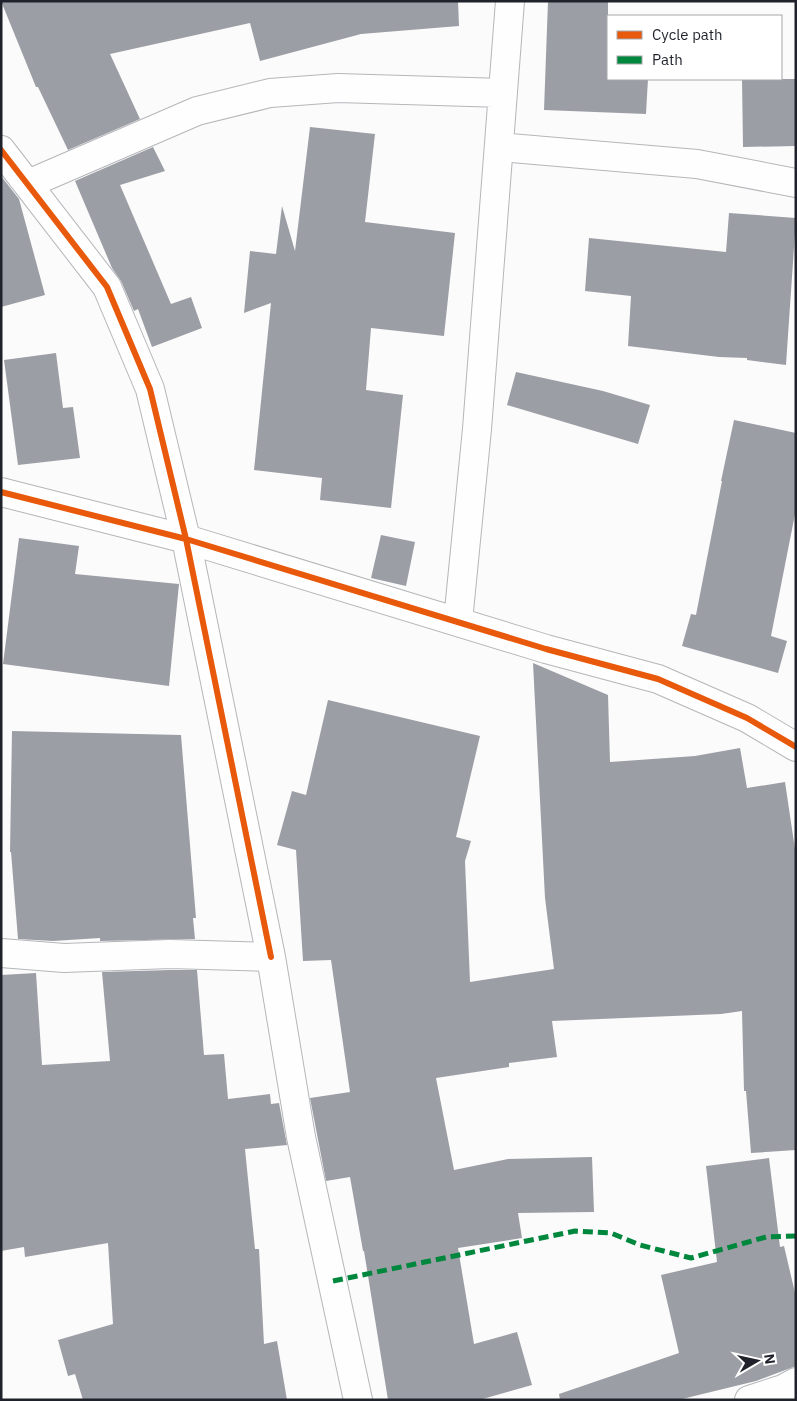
<svg xmlns="http://www.w3.org/2000/svg" width="797" height="1401" viewBox="0 0 797 1401" font-family="'IBM Plex Sans',sans-serif">
  <style>
    .building { fill: #9c9ea5 }
    .lines { fill: none; stroke-linecap: round; stroke-linejoin: round }
    .minor-casing { stroke: #b4b6ba; stroke-width: 30 }
    .minor { stroke: #fefefe; stroke-width: 28 }
    .quiet { stroke: #00873e; stroke-width: 5; stroke-dasharray: 10 5; stroke-linecap: butt }
    .cycleway-casing { stroke: #fff; stroke-width: 9 }
    .cycleway { stroke: #e8590c; stroke-width: 6 }
  </style>
  <rect width="100%" height="100%" fill="#fbfbfb"/>
  <!-- building -->
  <path class="building" d="M1,1H458L459,26L361,34L260,61L250,23L110,54L140,119L68,150L38,87H36Z
    M548,1H608V79H648L646,114L544,110Z
    M742,79H796V146L743,147Z
    M310,127L375,134L365,222L455,233L444,336L371,328L366,390L403,395L391,508L320,500L322,478L254,470L271,303L244,313L250,251L276,254L282,206L295,251Z
    M153,147L165,171L120,185L171,304L191,297L202,328L152,347L138,309L134,311L121,281L112,268L75,181Z
    M1,176L19,199L45,295L1,307Z
    M729,213L796,218L786,365L747,360V358L719,357L628,346L631,296L585,291L589,238L726,252Z
    M56,353L63,408L73,407L80,458L18,465L4,360Z
    M516,372L603,391L650,405L638,444L507,405Z
    M734,420L796,433V509L771,636L787,641L778,673L682,646L691,614L696,615L722,481H721Z
    M381,535L415,542L406,586L371,578Z
    M19,538L79,546L75,574L179,584L169,686L3,664Z
    M533,663L608,695L610,762L695,756L740,748L747,788L785,782L796,856V1150L751,1153L746,1091H744L742,1011L721,1014L552,1021L557,1057L509,1063V1067L436,1078L454,1170L508,1159L592,1157L594,1212L518,1213L522,1238L458,1248L474,1344L517,1332L532,1385L479,1400H388L364,1251H363L350,1177L326,1181L310,1098L350,1092L331,960L303,961L296,850L277,845L292,791L306,795L328,700L480,736L456,837L471,841L465,861L470,982L554,969L545,898Z
    M12,731L181,735L196,918H193L195,939L100,941V938L53,941L18,939L11,852H10Z
    M170,970H197L204,1055L224,1054L228,1099L270,1094L271,1104L279,1103L287,1145L245,1149L255,1249H259L264,1344L277,1341L287,1400H83L75,1374L68,1376L58,1340L113,1324L108,1243L25,1257L24,1247L1,1251V975L36,973L42,1065L110,1061L102,972Z
    M769,1158L780,1247L784,1246L796,1297V1366L756,1381L678,1400H560L559,1394L679,1353L661,1275L717,1262L706,1166Z"/>
  <g class="lines">
    <!-- minor casing -->
    <g class="minor-casing">
      <path id="minor" d="M499,147L697,164L796,183
        M1,150L107,287L150,389L186,539L271,957
        M28,184L197,111L270,93L338,88L503,93
        M1,492L186,539L546,649L658,679L747,718L796,747
        M458,621L477,429L510,1
        M1,953L64,958L170,954L271,957L301,1137L358,1400
        M749,1400L783,1389L796,1382"/>
    </g>
    <!-- minor -->
    <use href="#minor" class="minor"/>
    <!-- quiet -->
    <path class="quiet" d="M333,1281L575,1231L611,1233L640,1245L691,1258L766,1237L796,1236"/>
    <!-- cycleway casing -->
    <g class="cycleway-casing">
      <path id="cycleway" d="M1,150L107,287L150,389L186,539L271,957
        M1,492L186,539L546,649L658,679L747,718L796,747"/>
    </g>
    <!-- cycleway -->
    <use href="#cycleway" class="cycleway"/>
  </g>
  <!-- border -->
  <rect width="797" height="1401" fill="none" stroke="#1f222b" stroke-width="5"/>
  <!-- legend -->
  <rect x="607" y="15" width="175" height="65" fill="#ffffff" stroke="#a5a7aa"/>
  <rect x="617" y="31" width="25" height="8" fill="#e8590c" stroke="#a5a7aa"/>
  <text x="652" y="40" font-size="15" fill="#1f222b">Cycle path</text>
  <rect x="617" y="56" width="25" height="8" fill="#00873e" stroke="#a5a7aa"/>
  <text x="652" y="65" font-size="15" fill="#1f222b">Path</text>
  <!-- north arrow -->
  <g transform="translate(757 1361) rotate(81)" stroke="#ffffff" stroke-width="4" paint-order="stroke">
  <path d="M0-4L9 19L0 12L-9 19Z" fill="#1f222b"/>
  <text y="-8" font-size="14" font-weight="bold" text-anchor="middle" fill="#1f222b">N</text>
  </g>
</svg>
